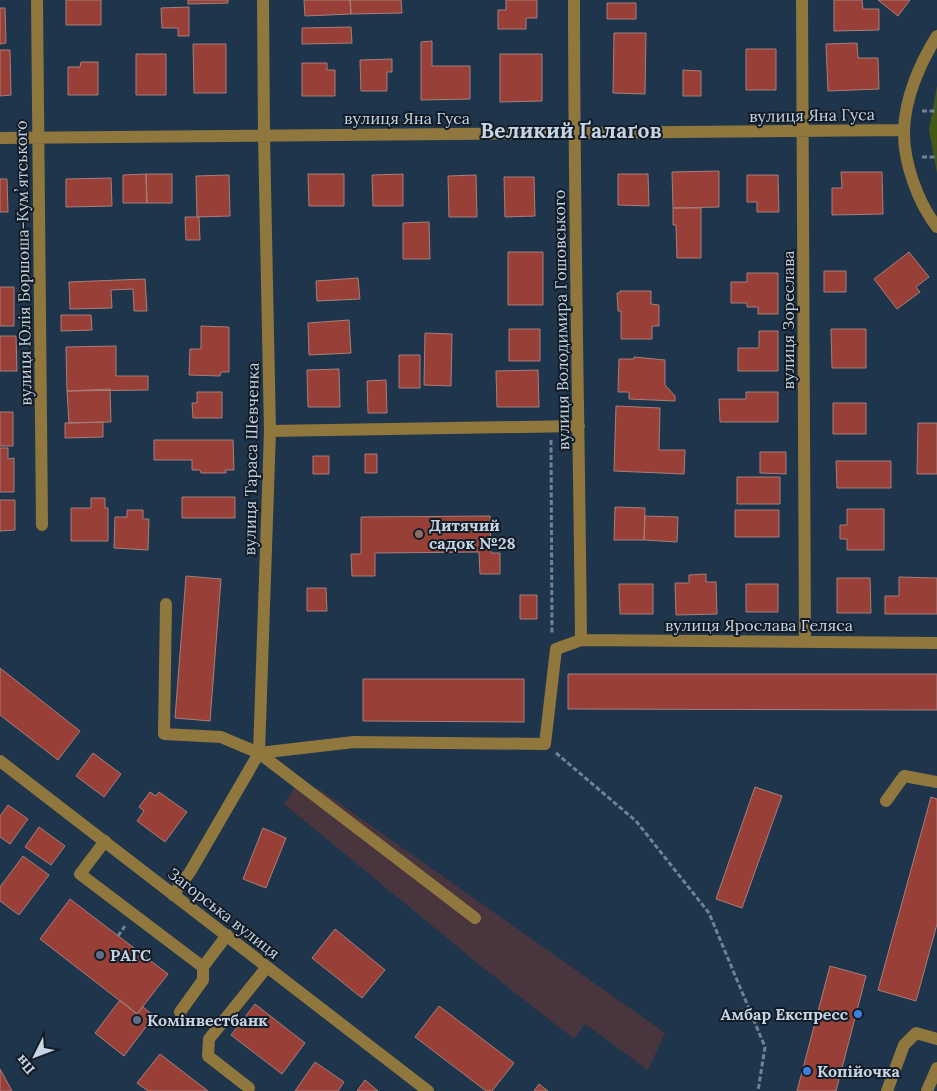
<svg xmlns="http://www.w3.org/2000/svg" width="937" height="1091" viewBox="0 0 937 1091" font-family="Lora,serif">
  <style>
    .industrial { fill: #48353d }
    .green { fill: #445817 }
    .building { fill: #983f38; stroke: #a77f7a }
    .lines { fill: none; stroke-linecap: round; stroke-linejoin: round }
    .path { stroke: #718295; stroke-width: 3; stroke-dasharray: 5 2.5; stroke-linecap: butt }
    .minor { stroke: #8f773e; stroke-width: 12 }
    .education-dot { fill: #8d6e63; stroke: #121c26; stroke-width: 2 }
    .service-dot { fill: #5c6f8a; stroke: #121c26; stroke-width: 2 }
    .shop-dot { fill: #3f7fe0; stroke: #121c26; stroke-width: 2 }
    .labels { text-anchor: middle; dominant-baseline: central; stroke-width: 4; stroke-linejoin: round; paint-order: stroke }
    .street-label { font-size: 16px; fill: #c7d4e3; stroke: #121c26 }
    .poi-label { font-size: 16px; font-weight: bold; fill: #c7d4e3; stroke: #121c26; text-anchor: start }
    .district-label { font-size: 21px; font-weight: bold; fill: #c7d4e3; stroke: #121c26 }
  </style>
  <rect width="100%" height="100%" fill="#1f354c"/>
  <!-- industrial -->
  <path class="industrial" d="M298,782L319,789L665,1033L648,1070L585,1024L574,1039L481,966L284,804Z"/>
  <!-- green -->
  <path class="green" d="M937,86V173L929,130Z"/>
  <!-- building -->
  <path class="building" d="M66,0H101V25H66Z
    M188,0H228V3L188,4Z
    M304,0H350L351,14L305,16Z
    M350,0H401L402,13L351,14Z
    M506,0H537V18H526V29H498V10H506Z
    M834,0H862L863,9H879V30L834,31Z
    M878,0H910L898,16Z
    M607,3H636V19H607Z
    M189,7V36H178V28H162L161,8Z
    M0,8H5L6,43L0,44Z
    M351,27L352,43L302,44V28Z
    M614,33H646L645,94L613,93Z
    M432,41V66H470V99L421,100V42Z
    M857,43L858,58H878L879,89L828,91L826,44Z
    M193,44H226V93H194Z
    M746,49H776V90H746Z
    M0,50H10L11,95L0,96Z
    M136,54H166V95H136Z
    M500,54H542V101L500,102Z
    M392,59V72H387V91H361L360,60Z
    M81,62H98V95H68V67H80Z
    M302,63H327V70H335V96H302Z
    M683,70L701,71V96H683Z
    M719,171V207L673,208L672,172Z
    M841,172H882L883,214L832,215V188H842Z
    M146,174H172V203H147Z
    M146,174L147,203H123V175Z
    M308,174H344V206H309Z
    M403,174V206H373L372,175Z
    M618,174H648L649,206L618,205Z
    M229,175L230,216L197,217L196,176Z
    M476,175L477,217H449L448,176Z
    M747,175H778L779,212H757V202H747Z
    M504,177H534L535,216L505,217Z
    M111,178L112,206L66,207V179Z
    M0,179H7L8,212H0Z
    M673,208H701V258H677L676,225H673Z
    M185,217H199L200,240H186Z
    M429,222L430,259H403V223Z
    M508,252H543V305H508Z
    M909,252L929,277L916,287L920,292L897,309L874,279Z
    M824,271H846V292H824Z
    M747,273H778V314H758V307H747V303H731V282H747Z
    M358,278L360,299L317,301L316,281Z
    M145,279L147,311H134L133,289L111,290L112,308L70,309L69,282Z
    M0,287H14V326H0Z
    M620,291H651V304L659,305V326H652V339H621V311H618L617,293H620Z
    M61,315H91L92,330L61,331Z
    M349,320L351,353L309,355L308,323Z
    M201,326L229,327V372H221L220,376L189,375L190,349H201Z
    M509,329H540V361H509Z
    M831,329H866V368H832Z
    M759,331H778V371H738V348H759Z
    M425,333L452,334L451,386L424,385Z
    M0,336H16L17,371H0Z
    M116,346V376H148V390L67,391L66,347Z
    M399,355H420V388H399Z
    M634,357L665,360V385L675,396V401L629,399V392H618L619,359H634Z
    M339,369L340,407H308L307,370Z
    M538,370L539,407H497L496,371Z
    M386,380L387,413H368L367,381Z
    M110,389L111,422L69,423L67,391Z
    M197,392H222V418H193L192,403H197Z
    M746,392H778V422H720L719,399H746Z
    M833,403H866V434H833Z
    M616,406L660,408L659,450H685L684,474L614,471Z
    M0,412H13V446H0Z
    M103,422V437L65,438V423Z
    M918,423H937V474H917Z
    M154,440H233L234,470H225L226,473H201L200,470H192V460H154Z
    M0,448H8V459L14,458V492H0Z
    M760,452H786V474L760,473Z
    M365,454H377V473H365Z
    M313,456H329V474H313Z
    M836,461H891V488H837Z
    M737,477H780V504H737Z
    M182,497H235V518H182Z
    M91,498H105V508H108V541H71V508H91Z
    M0,500H15V530L0,531Z
    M615,507L645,508L644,540H614Z
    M847,509H884V550H847V539H840V525H847Z
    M127,510H143V519H149L148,550L114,548L115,517H127Z
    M735,510H779V537H735Z
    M490,516L491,553H500V574H480L479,552L375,553V576H352L351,554H361V517Z
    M645,516L678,517L677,542L644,540Z
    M706,574V582H716L717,614L676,615L675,583H689V575Z
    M186,576L221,579L210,721L175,718Z
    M899,577L937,578V614H885V596H899Z
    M837,578H870L871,613H837Z
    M619,584H653V614H620Z
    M746,584H778V612H746Z
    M307,588H326L327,611H307Z
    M520,595H537V619H520Z
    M0,668L80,731L58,760L0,715Z
    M568,674H937V710L568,709Z
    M363,679H524V722L363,721Z
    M93,753L121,774L104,797L76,776Z
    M755,787L782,796L742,908L716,899Z
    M150,792L156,796L159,792L187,812L165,842L137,821L144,811L139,807Z
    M931,797L937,799V924L916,1001L878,990Z
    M8,805L28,819L10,844L0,837V816Z
    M39,827L65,846L51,865L25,847Z
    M263,828L286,838L266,888L243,879Z
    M23,856L49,875L19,915L0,901V887Z
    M70,899L168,974L137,1014L40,939Z
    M335,929L385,970L362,998L312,958Z
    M830,966L866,976L836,1091H797Z
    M120,1000L137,1014L143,1007L154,1016L124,1056L95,1033Z
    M255,1004L305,1043L282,1074L231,1035Z
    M439,1006L514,1063L492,1091H486L415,1037Z
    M160,1054L208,1091H148L137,1083Z
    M315,1062L344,1082L338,1091H295Z
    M0,1069L12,1091H0Z
    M365,1080L378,1091H357Z
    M539,1084L548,1091H534Z"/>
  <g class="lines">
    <!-- path -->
    <path class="path" d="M922,111H937
      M922,157H937
      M551,440L552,634
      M556,753L636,821L709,913L765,1047L758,1091
      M118,936L125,926"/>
    <!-- minor -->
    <path class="minor" d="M37,0L42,525
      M574,0C574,213 579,427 581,640
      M802,0L805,641
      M937,36C920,63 905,98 904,130C903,161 918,203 937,227
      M0,138L904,130
      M270,431L579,426
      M166,604L164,734L221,737L259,753L475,918
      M259,753L354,742L545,744L556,649L581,640L937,643
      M0,761L428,1091
      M886,801L904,776L937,782
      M105,841L80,874L203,967
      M173,895L190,872L259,753L270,431L264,136L263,0
      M180,1012L203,980V967L227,935
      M249,1088L208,1056L209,1039L267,967
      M887,1091L904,1045L916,1033L937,1039
      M927,1091L937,1068"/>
  </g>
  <!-- markers -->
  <circle class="education-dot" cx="419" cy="534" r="5"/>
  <g class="service-dot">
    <circle cx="100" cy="955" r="5"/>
    <circle cx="137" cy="1020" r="5"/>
  </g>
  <g class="shop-dot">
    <circle cx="858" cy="1014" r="5"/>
    <circle cx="807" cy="1071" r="5"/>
  </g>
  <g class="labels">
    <!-- street labels -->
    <g class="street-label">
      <text transform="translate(812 115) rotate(-1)">вулиця Яна Гуса</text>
      <text x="407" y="118">вулиця Яна Гуса</text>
      <text transform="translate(23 263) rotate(-91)">вулиця Юлія Боршоша-Кумʼятського</text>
      <text transform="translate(561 320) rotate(-91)">вулиця Володимира Гошовського</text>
      <text transform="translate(788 320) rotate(-90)">вулиця Зореслава</text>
      <text transform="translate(251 459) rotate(-89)">вулиця Тараса Шевченка</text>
      <text x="759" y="625">вулиця Ярослава Геляса</text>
      <text transform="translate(224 913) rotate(38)">Загорська вулиця</text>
    </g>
    <!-- poi labels -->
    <g class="poi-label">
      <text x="429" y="525">Дитячий<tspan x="429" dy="18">садок №28</tspan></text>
      <text x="110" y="955">РАГС</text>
      <text x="848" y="1014" text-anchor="end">Амбар Експресс</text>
      <text x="147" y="1020">Комінвестбанк</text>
      <text x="817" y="1071">Копійочка</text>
    </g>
    <!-- district labels -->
    <g class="district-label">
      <text x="571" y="130">Великий Ґалаґов</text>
    </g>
  </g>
  <!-- north arrow -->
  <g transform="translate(35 1056) rotate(228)" stroke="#121c26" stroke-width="4" paint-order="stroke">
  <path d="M0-4L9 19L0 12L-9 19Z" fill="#c7d4e3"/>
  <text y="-8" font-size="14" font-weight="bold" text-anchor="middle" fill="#c7d4e3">Пн</text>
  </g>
</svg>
